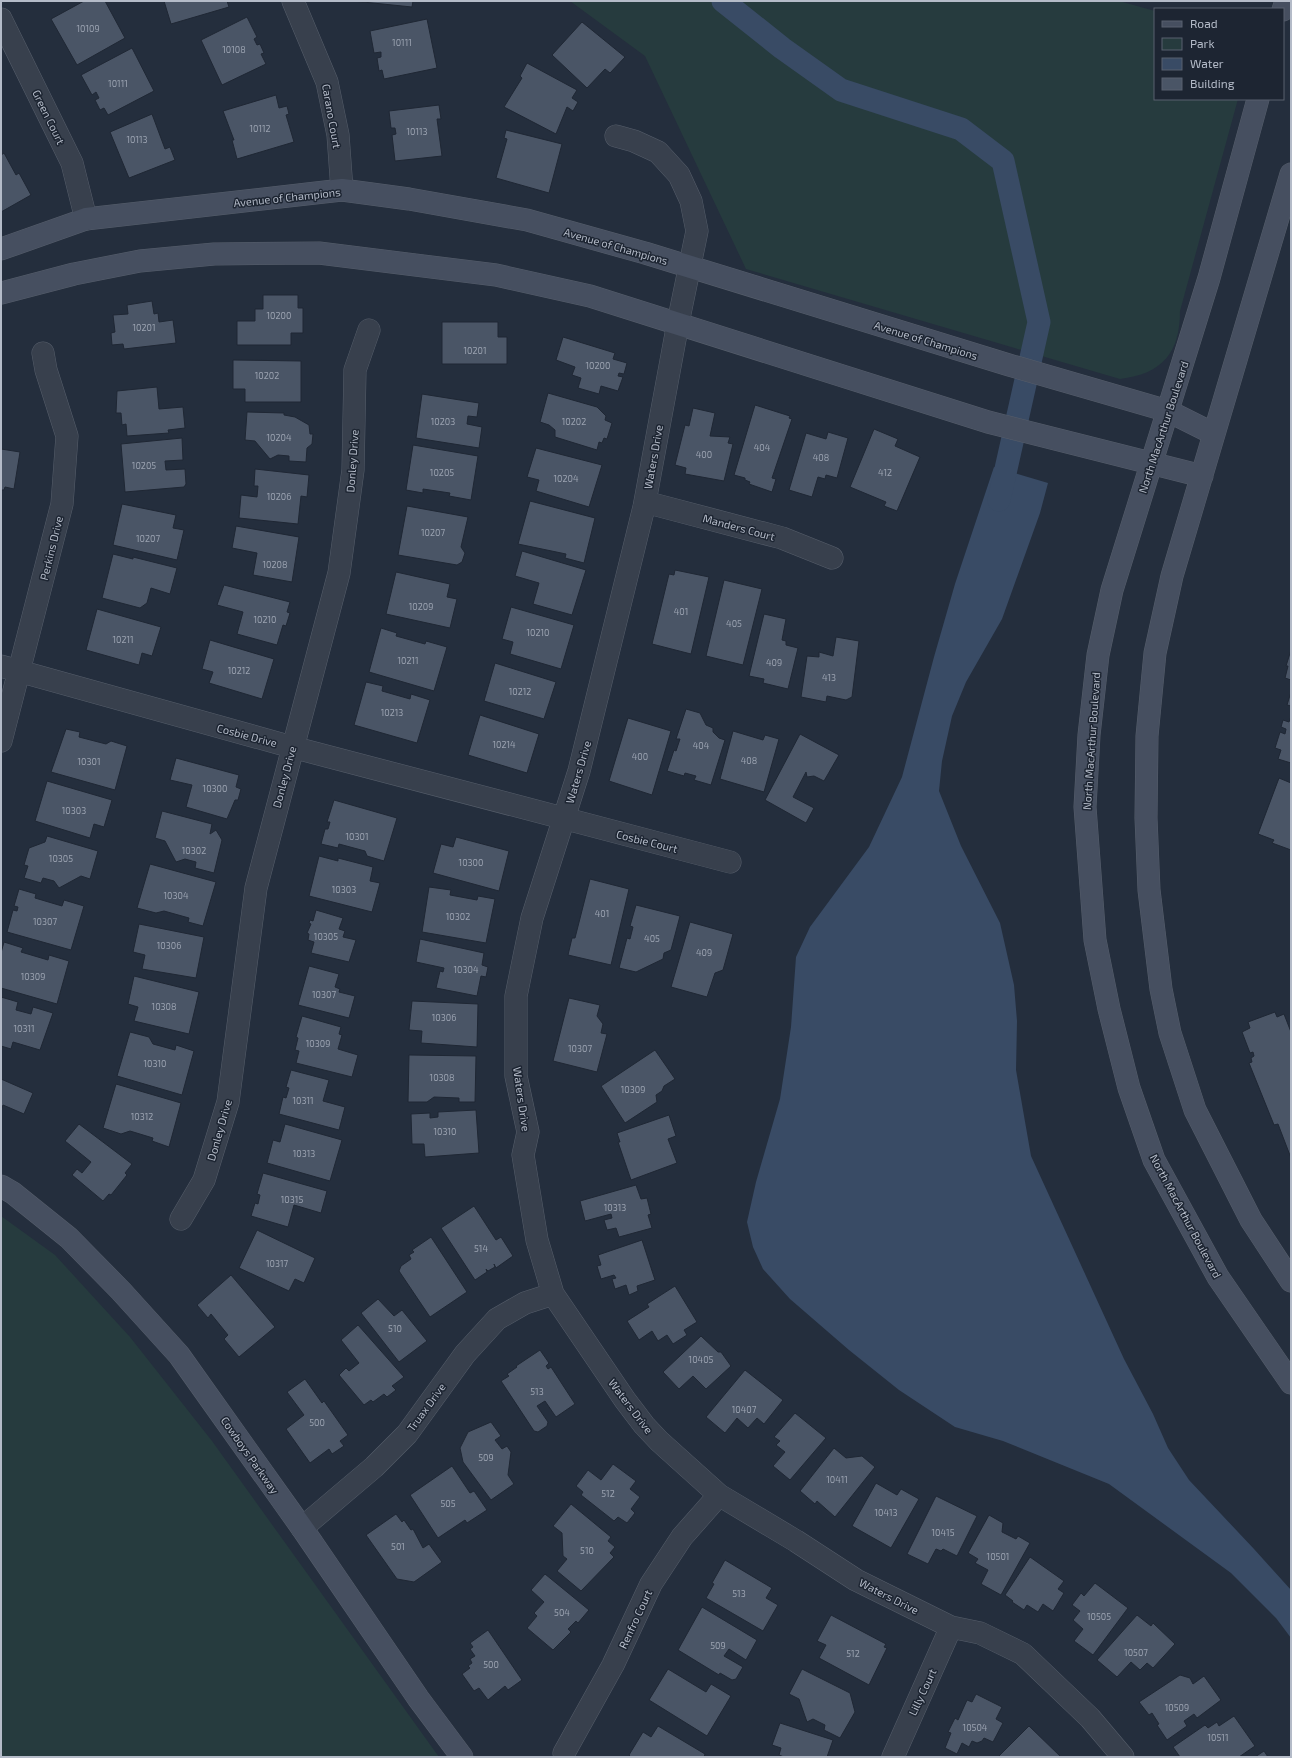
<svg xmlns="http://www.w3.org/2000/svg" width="1292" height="1758" viewBox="0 0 1292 1758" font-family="'Exo 2',sans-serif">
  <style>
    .green { fill: #263b3e }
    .water { fill: #394b65 }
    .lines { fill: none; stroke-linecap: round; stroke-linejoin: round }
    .canal { stroke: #394b65; stroke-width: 23 }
    .building { fill: #4a5566; stroke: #1f2734 }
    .street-casing { stroke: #565e6b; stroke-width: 23 }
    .secondary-casing { stroke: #565e6b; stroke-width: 23 }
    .street { stroke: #38404d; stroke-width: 22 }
    .secondary { stroke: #464f60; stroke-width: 22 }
    .labels { text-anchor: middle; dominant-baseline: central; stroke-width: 3; stroke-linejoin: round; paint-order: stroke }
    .number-label { font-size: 9px; fill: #9aa2b0 }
    .street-label { font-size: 11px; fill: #b4bbc8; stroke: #1d2532 }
  </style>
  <rect width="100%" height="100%" fill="#242e3d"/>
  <!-- green -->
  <path class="green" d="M570,1H1119L1155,11V99H1238L1180,311C1180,353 1162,374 1120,379L746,269L645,56Z
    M1,1216L55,1255L130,1337L212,1441L439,1757H1Z"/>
  <!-- water -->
  <path class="water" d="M994,467L1048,483L1040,513L1002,619L966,682L952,716L942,761L939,791L961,846L1000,923L1014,985L1017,1021L1016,1070L1031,1156L1124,1359L1153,1414L1168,1448L1189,1480L1254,1549L1291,1590V1638L1276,1618L1231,1573L1109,1484L1003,1441L955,1427L899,1390L849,1350L790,1299L763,1269L753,1247L747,1222L756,1182L780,1099L791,1027L796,957L810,927L869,847L902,777L934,657L955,584Z"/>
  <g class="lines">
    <!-- canal -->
    <path class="canal" d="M723,1L782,48L841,90L961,129L1003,161L1039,322L999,500"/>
  </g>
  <!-- building -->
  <path class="building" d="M84,1H105L125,38L77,65L51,19Z
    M164,1H227L229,7L171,24Z
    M353,1H413L412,7Z
    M247,17L257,37L254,39L257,45L260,44L264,53L261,54L266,64L222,85L201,40Z
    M427,19L437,68L384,79L382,70L379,71L377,58L381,57V52L374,53L370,31Z
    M582,22L625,57L610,73L605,69L587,88L552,55Z
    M132,48L154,91L108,115L104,108L100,110L95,100L99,98L96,92L92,95L81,75Z
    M527,63L577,90L572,98L578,102L573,111L567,107L556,134L504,107L522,78L520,76Z
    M276,95L279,108L287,106L289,114L286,115L294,142L237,159L232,140H234L223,111Z
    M439,105L441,119H437L442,156L395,161L392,135L396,134L395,128H391L389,111Z
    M152,114L165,149L170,147L175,160L129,178L110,132Z
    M506,130L562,144L549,193L496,178L507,139L504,138Z
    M4,153L16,175L19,173L31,195L1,212V155Z
    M263,295H298V308H303V333H291V345H237V321H255V309H263Z
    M152,301L154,314L158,313L159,322L173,320L176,343L124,349L123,344L112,345L111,333L115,332L113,315L128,314L127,305Z
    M442,322H498V337H507V364H442Z
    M563,337L615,353L613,359L627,363L624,374L619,373L618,376L623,377L618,391L601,386L599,394L578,388L581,378L572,375L575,367L556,360Z
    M233,360L301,361V402H245V389H233Z
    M157,387L159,409L183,407L185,428L168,430L169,433L127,436L126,424L122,425L121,413H116L117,391Z
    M548,393L597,407L606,416L605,420L612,423L607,439L604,438L602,443L599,442L597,450L555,437V430L549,425L540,422Z
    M422,394L479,403L477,417L468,416L467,424L482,427L479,448L416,438Z
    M755,405L790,416L789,418L792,419L772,478L776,479L772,492L749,484L750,482L745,480V478L734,475Z
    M693,408L715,413L710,436L730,437L728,443L733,444L724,481L685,474L686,468L675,465L685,425L689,426Z
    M247,412L284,413V415L295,417L309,425L310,434H313L312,444L307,448L306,462L289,461V456L278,455L270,459L255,441L245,440Z
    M874,429L898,439L895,446L920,457L897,511L884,506L886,502L850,487Z
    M828,432L848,438L837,478L826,475L825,479L818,477L812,497L789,490L806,433L826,439Z
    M182,438L183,460L165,461L166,470L185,469L186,484L184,487L125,492L121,444Z
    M413,445L478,456L471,500L449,496L450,493L423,489V493L406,490Z
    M536,448L602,465L589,507L536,491L539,480L527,477Z
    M1,449L20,452L14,489L5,487L4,490H1Z
    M255,469L309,475L307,497L301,496L298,524L239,518L241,495L257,497L258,486H254Z
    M530,501L595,518L584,563L565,558L566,554L518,544Z
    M122,504L176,515L173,528L184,530L177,560L113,545Z
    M407,506L468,517L461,547L465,553L462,562L457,565L398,555Z
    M236,526L299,537L292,582L253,575L257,553L232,548Z
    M522,551L586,570L572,615L533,604L539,583L515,576Z
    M113,554L133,559V557L177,568L170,594L151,588L147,603L140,608L102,598Z
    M675,570L709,577L691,654L652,644L669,574L674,575Z
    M396,572L450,584L447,597L457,599L450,628L386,614Z
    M724,580L762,589L743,665L706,656Z
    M224,585L290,602L287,612L290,613L286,626L283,625L277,645L237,634L243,612L217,605Z
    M511,607L574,625L561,669L510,654L513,642L502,639Z
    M97,609L161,627L152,656L142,653L139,665L86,650Z
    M764,614L786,619L782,640L786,641V645L798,648L788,689L763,683L764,679L749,676Z
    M381,628L397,633L396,636L425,644L426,641L447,647L434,691L369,672Z
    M836,637L859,641L852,697L846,700L827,696L826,702L801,697L807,656L819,657V652L833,656Z
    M210,640L274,659L262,699L209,683L213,672L202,669Z
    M1291,650V680L1285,678L1288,666H1286Z
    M495,663L556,682L544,719L484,701Z
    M366,682L383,686L382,691L410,699L411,694L430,700L417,743L354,725Z
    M1291,692V706L1287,705Z
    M686,709L700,713L706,725L713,728V732L719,738L725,740L711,785L694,780L696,776L685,773L684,776L667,771L674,750L676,751L680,739H676Z
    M480,715L539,734L527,773L468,755Z
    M1291,716V763L1278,759L1281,750L1275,748L1280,732L1285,734L1286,729L1281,727L1283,720L1289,722Z
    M628,718L671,731L652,795L609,781Z
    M66,729L80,732L79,737L106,744L111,741L127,746L115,790L51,772Z
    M733,731L763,740L765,735L779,739L764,792L720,779Z
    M800,734L839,755L824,781L814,776L807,777L806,772L793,797L814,808L806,823L765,800Z
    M176,758L239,775L236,787L241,789L238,800H235L227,819L186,807L192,785L170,780Z
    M1279,778L1291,783V850L1272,843L1274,840L1258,834Z
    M47,781L112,800L104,827L94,824L90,838L35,821Z
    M334,800L397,818L384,861L367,856L365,851L339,844L338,848L321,844L325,829H328L330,822H327Z
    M162,811L212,824L210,834L216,830L222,840L214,873L195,868L196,862L185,859L176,862L165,841L155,838Z
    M47,836L98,851L90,879L81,876L59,888L54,881L43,878L41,883L24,878L28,866L24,865L29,848L45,842Z
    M456,837L509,851L499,891L433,873L441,844L453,847Z
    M319,856L338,861V858L373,867L370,881L380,883L372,912L309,896Z
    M150,864L216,882L203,926L188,922L189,918L164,911L156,913L137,908Z
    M590,879L629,889L611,965L568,955L572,938H575Z
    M429,887L451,890L450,895L477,900L478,896L495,899L486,943L422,932Z
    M19,889L36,894L35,898L62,906L64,900L84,906L71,950L7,932L13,910L17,911L18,907L14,906Z
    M636,905L680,916L671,950L664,953L663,959L636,972L619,968L627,938L630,939L633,927L630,926Z
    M316,910L343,918L339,929L345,931L343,937L356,940L349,962L311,953L314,942L308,940L309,934L307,933L311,924L309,923L310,920L313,921Z
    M690,922L733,934L723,970L715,973L707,997L671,987Z
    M139,924L204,937L196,978L142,969L145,955L133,952Z
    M420,939L484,953L482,965L488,967L486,977L481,976L477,996L436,988L440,971L443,972L444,968L416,962Z
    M4,942L23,948L21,952L48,960L49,955L69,961L57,1004L1,988V953Z
    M309,966L339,974L335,987L340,989L339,992L355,996L349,1018L298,1005Z
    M134,976L199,992L189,1034L134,1021L138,1007L128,1004Z
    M1,997L18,1002L16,1010L31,1014L33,1007L53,1013L40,1050L13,1042L11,1049L1,1046Z
    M569,998L600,1005L597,1016L603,1024L601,1033L607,1034L597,1072L553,1061Z
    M412,1001L478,1004L477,1047L421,1043L422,1031L409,1030Z
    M1275,1012L1277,1017L1284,1014L1291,1032V1158L1278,1124L1274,1125L1249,1063L1252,1062L1251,1058L1254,1056L1253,1052L1250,1053L1242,1032L1250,1028L1248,1022Z
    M302,1016L341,1027L339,1034L342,1035L338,1049L358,1055L352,1077L296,1063L299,1051L295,1050L298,1038L296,1037Z
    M130,1032L149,1037L153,1044L175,1050L176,1045L194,1051L182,1095L117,1076Z
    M655,1050L675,1079L664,1086L662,1091L656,1095L657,1102L625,1123L601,1086Z
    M409,1055L476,1056L475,1102H459V1098L434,1097L427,1102H408Z
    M291,1070L329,1080L323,1101L345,1107L339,1130L279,1114L283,1097L286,1098L289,1088L286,1087Z
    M1,1079L33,1093L24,1114L3,1105L1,1110Z
    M116,1084L181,1103L169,1147L152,1141L153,1138L130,1131L121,1134L103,1128Z
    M476,1110L479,1153L425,1157L424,1144H412L411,1114L430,1113V1118L438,1117V1112Z
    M669,1115L676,1136L668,1139L677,1163L631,1180L618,1142H620L617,1133Z
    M79,1124L132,1164L125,1173L127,1175L111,1195L109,1194L103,1201L72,1175L77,1169L82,1173L91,1162L65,1141Z
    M285,1124L342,1140L330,1181L267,1163L273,1140L280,1142Z
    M263,1173L327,1191L321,1213L294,1205L288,1227L251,1216L255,1203L258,1204L260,1195L257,1194Z
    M636,1185L641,1199L647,1198L651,1214L648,1215L652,1228L619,1237L616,1228L607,1230L604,1220L612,1218L611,1214L585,1221L580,1201Z
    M474,1206L496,1240L501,1237L513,1256L496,1268L494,1264L495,1267L488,1271L486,1269L487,1272L475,1280L441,1228Z
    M257,1230L315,1258L304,1283L295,1279L289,1291L239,1268Z
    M431,1237L467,1292L430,1317L399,1271L401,1266L411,1259L409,1255L414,1252L412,1250Z
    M642,1240L655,1280L637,1286L638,1291L629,1295L626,1285L615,1289L612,1279L616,1278L614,1275L601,1279L597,1266L601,1265L598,1255Z
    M231,1275L275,1327L239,1357L224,1339L228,1335L211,1314L208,1318L197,1305Z
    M675,1286L697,1322L684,1330L687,1335L673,1344L667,1335L658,1341L652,1331L639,1340L627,1321L649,1307L647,1304Z
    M378,1299L394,1316L402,1310L427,1341L399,1362L361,1313Z
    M358,1325L404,1377L392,1386L396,1390L387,1397L384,1394L373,1402L371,1400L364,1405L339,1375L346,1368L349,1371L359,1363L341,1340Z
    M701,1336L718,1352H721L731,1366L706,1389L693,1376L679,1389L663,1372Z
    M540,1350L549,1363L546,1366L548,1369L551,1367L575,1404L556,1417L545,1401L537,1406L548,1422L547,1426L538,1432L534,1431L501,1381L509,1376L507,1374L517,1367L516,1366Z
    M745,1370L783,1400L764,1424L757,1418L748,1428L737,1418L725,1433L706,1417Z
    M305,1379L322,1403L324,1401L348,1435L340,1441L344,1446L332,1454L329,1449L310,1463L286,1429L304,1415L287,1392Z
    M795,1413L826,1438L790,1480L773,1466L785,1452L776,1445L780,1441L774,1437Z
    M491,1422L501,1436L495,1440L502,1449L507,1446L511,1452L508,1475L514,1484L491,1500L463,1462L460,1448L468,1432Z
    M834,1448L846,1458L862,1456L875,1467L835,1517L817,1501L815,1504L800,1491Z
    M613,1464L636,1481L630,1489L640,1497L631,1509L635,1513L627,1523L618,1517L614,1521L581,1495L583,1492L576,1486L588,1470L601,1480Z
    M452,1466L470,1493L474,1491L487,1510L467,1523L465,1520L438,1538L410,1495Z
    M876,1483L897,1495L901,1489L919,1499L891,1548L852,1526Z
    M936,1496L977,1516L957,1556L943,1549L941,1551L936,1549L928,1564L907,1554Z
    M571,1504L611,1537L608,1541L615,1547L610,1553L614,1557L581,1591L557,1571L567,1559L563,1556L562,1533L553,1526Z
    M396,1514L402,1522L404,1520L411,1530L413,1529L423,1548L429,1544L442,1562L414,1582L397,1579L366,1535Z
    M989,1515L1003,1523L1002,1532L1016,1539L1018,1536L1030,1543L1001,1595L981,1584L988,1570L975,1563L978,1559L968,1553Z
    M1030,1557L1064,1581L1058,1589L1064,1593L1053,1611L1043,1604L1038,1612L1027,1605L1024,1610L1012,1602L1013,1601L1005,1595Z
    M725,1560L772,1588L766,1598L778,1605L763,1631L706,1598L714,1584L712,1583Z
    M545,1574L589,1610L578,1623L576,1621L568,1629L571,1632L553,1650L527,1628L537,1616L534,1613L544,1602L531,1590Z
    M1095,1583L1128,1608L1093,1655L1074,1641L1083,1629L1073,1620L1080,1611L1072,1605L1081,1593L1084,1596Z
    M702,1607L757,1640L746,1660L729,1649L724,1656L743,1667L736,1679L732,1680L720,1673L719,1675L678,1650Z
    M831,1615L886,1644L884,1647L887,1648L869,1685L819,1658L826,1645L817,1641Z
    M1137,1615L1151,1626L1153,1623L1175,1644L1153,1668L1147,1663L1140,1670L1131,1662L1117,1677L1097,1660Z
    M488,1630L522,1680L508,1690L505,1686L488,1700L479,1688L474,1691L462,1674L470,1668L468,1666L472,1663L470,1659L475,1656L470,1649L473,1647L470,1643Z
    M668,1669L706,1692L711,1684L731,1696L707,1736L649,1700Z
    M802,1669L850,1693L855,1712L840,1738L824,1730L825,1725L813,1719L807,1722L799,1699L789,1694Z
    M1180,1675L1190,1678L1193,1684L1204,1676L1221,1700L1197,1718L1194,1714L1184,1721L1187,1726L1167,1740L1157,1725L1159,1724L1152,1713L1149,1715L1139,1702Z
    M976,1694L1002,1707L996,1719L1003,1723L993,1742L984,1738L982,1741L977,1743L972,1741L969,1747L962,1743L957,1754L945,1748L951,1733L948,1732L955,1718L958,1720L967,1700L972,1702Z
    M1234,1716L1255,1746L1239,1757H1180L1173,1747L1205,1725L1208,1728L1217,1722L1219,1726Z
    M780,1723L833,1740L827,1757H784L779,1755L781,1748L772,1745Z
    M658,1726L705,1754L704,1757H631L629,1755L643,1732L651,1737Z
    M1029,1726L1061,1757H998Z
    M1264,1751L1268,1757H1255Z"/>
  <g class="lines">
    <!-- street casing -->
    <g class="street-casing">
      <path id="street" d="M293,1L327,82L338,135L342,190
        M1,19L72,163L86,219
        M616,136L634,141L658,152L679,175L691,201L697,231L678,323L644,507L579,771L532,918L516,996V1076L528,1132L523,1155L537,1240L553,1294L625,1400L644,1425L659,1441L719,1495L796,1541L856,1580L951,1627L980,1633L1023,1654L1090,1718L1123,1757
        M645,502L782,538L832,558
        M1,666L292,747L730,862
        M1,741L62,504L67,436L46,370L43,353
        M181,1219L204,1180L228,1102L256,888L339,573L353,470L355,370L369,330
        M302,1528L374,1467L407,1434L465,1354L497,1319L525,1303L553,1294
        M564,1753L613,1665L651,1584L682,1537L719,1495
        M893,1757L951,1627"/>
    </g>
    <!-- secondary casing -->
    <g class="secondary-casing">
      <path id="secondary" d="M1283,10L1286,1
        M1258,99L1209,278L1112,590L1098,655L1089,735L1085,807L1095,940L1109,1009L1129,1088L1154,1160L1218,1277L1291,1383
        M1291,174L1172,576L1155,653L1147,736L1146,818L1149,890L1161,989L1170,1033L1195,1110L1251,1220L1291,1281
        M1,249L86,219L342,190L409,199L527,220L645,253L1009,365L1168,411L1214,434
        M1,293L74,274L140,261L214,254L319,253L496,275L590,296L988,422L1202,476
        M1,1186L13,1193L69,1238L121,1291L179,1355L302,1528L418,1698L462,1757"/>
    </g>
    <!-- street -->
    <use href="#street" class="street"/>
    <!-- secondary -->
    <use href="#secondary" class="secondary"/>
  </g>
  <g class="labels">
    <!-- number labels -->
    <g class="number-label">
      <text x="88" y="28">10109</text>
      <text x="402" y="42">10111</text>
      <text x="234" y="49">10108</text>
      <text x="118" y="83">10111</text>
      <text x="260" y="128">10112</text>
      <text x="417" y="131">10113</text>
      <text x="137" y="139">10113</text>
      <text x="279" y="315">10200</text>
      <text x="144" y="327">10201</text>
      <text x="475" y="350">10201</text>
      <text x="598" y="365">10200</text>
      <text x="267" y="375">10202</text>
      <text x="443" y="421">10203</text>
      <text x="574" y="421">10202</text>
      <text x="279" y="437">10204</text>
      <text x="762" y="447">404</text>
      <text x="704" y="454">400</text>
      <text x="821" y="457">408</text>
      <text x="144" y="465">10205</text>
      <text x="442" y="472">10205</text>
      <text x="885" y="472">412</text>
      <text x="566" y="478">10204</text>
      <text x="279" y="496">10206</text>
      <text x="433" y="532">10207</text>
      <text x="148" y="538">10207</text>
      <text x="275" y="564">10208</text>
      <text x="421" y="606">10209</text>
      <text x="681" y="611">401</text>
      <text x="265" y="619">10210</text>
      <text x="734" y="623">405</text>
      <text x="538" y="632">10210</text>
      <text x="123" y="639">10211</text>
      <text x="408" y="660">10211</text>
      <text x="774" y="662">409</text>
      <text x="239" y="670">10212</text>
      <text x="829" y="677">413</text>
      <text x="520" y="691">10212</text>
      <text x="392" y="712">10213</text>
      <text x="504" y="744">10214</text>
      <text x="701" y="745">404</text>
      <text x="640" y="756">400</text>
      <text x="749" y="760">408</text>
      <text x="89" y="761">10301</text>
      <text x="215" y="788">10300</text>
      <text x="74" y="810">10303</text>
      <text x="357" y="836">10301</text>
      <text x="194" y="850">10302</text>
      <text x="61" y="858">10305</text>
      <text x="471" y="862">10300</text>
      <text x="344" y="889">10303</text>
      <text x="176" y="895">10304</text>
      <text x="602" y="913">401</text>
      <text x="458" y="916">10302</text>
      <text x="45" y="921">10307</text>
      <text x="326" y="936">10305</text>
      <text x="652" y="938">405</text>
      <text x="169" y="945">10306</text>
      <text x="704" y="952">409</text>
      <text x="466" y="969">10304</text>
      <text x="33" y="976">10309</text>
      <text x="324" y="994">10307</text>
      <text x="164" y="1006">10308</text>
      <text x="444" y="1017">10306</text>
      <text x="24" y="1028">10311</text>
      <text x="318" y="1043">10309</text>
      <text x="580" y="1048">10307</text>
      <text x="155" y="1063">10310</text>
      <text x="442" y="1077">10308</text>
      <text x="633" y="1089">10309</text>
      <text x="303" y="1100">10311</text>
      <text x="142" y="1116">10312</text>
      <text x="445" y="1131">10310</text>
      <text x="304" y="1153">10313</text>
      <text x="292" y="1199">10315</text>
      <text x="615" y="1207">10313</text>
      <text x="481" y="1248">514</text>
      <text x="277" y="1263">10317</text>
      <text x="395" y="1328">510</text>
      <text x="701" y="1359">10405</text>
      <text x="537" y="1391">513</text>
      <text x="744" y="1409">10407</text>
      <text x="317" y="1422">500</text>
      <text x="486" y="1457">509</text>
      <text x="837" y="1479">10411</text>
      <text x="608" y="1493">512</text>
      <text x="448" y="1503">505</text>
      <text x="886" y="1512">10413</text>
      <text x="943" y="1532">10415</text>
      <text x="398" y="1546">501</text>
      <text x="587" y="1550">510</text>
      <text x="998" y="1556">10501</text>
      <text x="739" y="1593">513</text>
      <text x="562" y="1612">504</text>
      <text x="1099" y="1616">10505</text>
      <text x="718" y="1645">509</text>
      <text x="1136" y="1652">10507</text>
      <text x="853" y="1653">512</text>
      <text x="491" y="1664">500</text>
      <text x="1177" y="1707">10509</text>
      <text x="975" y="1727">10504</text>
      <text x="1218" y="1737">10511</text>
    </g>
    <!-- street labels -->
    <g class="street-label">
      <text transform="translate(332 116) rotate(80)">Carano Court</text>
      <text transform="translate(49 117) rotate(64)">Green Court</text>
      <text transform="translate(287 197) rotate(-6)">Avenue of Champions</text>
      <text transform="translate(616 246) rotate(16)">Avenue of Champions</text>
      <text transform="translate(926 340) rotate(17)">Avenue of Champions</text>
      <text transform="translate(1163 427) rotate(-72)">North MacArthur Boulevard</text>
      <text transform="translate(653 457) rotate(-80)">Waters Drive</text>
      <text transform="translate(352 461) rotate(-86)">Donley Drive</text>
      <text transform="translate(739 527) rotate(15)">Manders Court</text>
      <text transform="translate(51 548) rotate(-76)">Perkins Drive</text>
      <text transform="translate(247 735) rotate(15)">Cosbie Drive</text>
      <text transform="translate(1091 741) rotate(-86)">North MacArthur Boulevard</text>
      <text transform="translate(578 772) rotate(-74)">Waters Drive</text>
      <text transform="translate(284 777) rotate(-75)">Donley Drive</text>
      <text transform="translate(647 841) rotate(14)">Cosbie Court</text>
      <text transform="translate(522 1099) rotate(82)">Waters Drive</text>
      <text transform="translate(219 1130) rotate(-74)">Donley Drive</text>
      <text transform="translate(1186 1216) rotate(62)">North MacArthur Boulevard</text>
      <text transform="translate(631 1406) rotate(53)">Waters Drive</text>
      <text transform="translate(426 1407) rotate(-54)">Truax Drive</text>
      <text transform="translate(250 1455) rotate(55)">Cowboys Parkway</text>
      <text transform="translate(889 1596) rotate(27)">Waters Drive</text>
      <text transform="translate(635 1619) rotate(-65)">Renfro Court</text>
      <text transform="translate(922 1692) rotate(-65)">Lilly Court</text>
    </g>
  </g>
  <!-- border -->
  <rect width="1292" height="1758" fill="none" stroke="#b4bbc8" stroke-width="4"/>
  <!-- legend -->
  <rect x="1154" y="8" width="130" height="92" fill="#1d2532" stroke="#59616e"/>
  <rect x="1162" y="21" width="20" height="6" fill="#464f60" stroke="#59616e"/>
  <text x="1190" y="28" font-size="12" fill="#b4bbc8">Road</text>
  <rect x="1162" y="38" width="20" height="12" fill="#263b3e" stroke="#59616e"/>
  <text x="1190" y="48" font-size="12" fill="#b4bbc8">Park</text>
  <rect x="1162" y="58" width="20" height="12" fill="#394b65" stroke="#59616e"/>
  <text x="1190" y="68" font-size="12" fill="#b4bbc8">Water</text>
  <rect x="1162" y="78" width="20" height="12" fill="#4a5566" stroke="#59616e"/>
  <text x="1190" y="88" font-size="12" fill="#b4bbc8">Building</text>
</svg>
